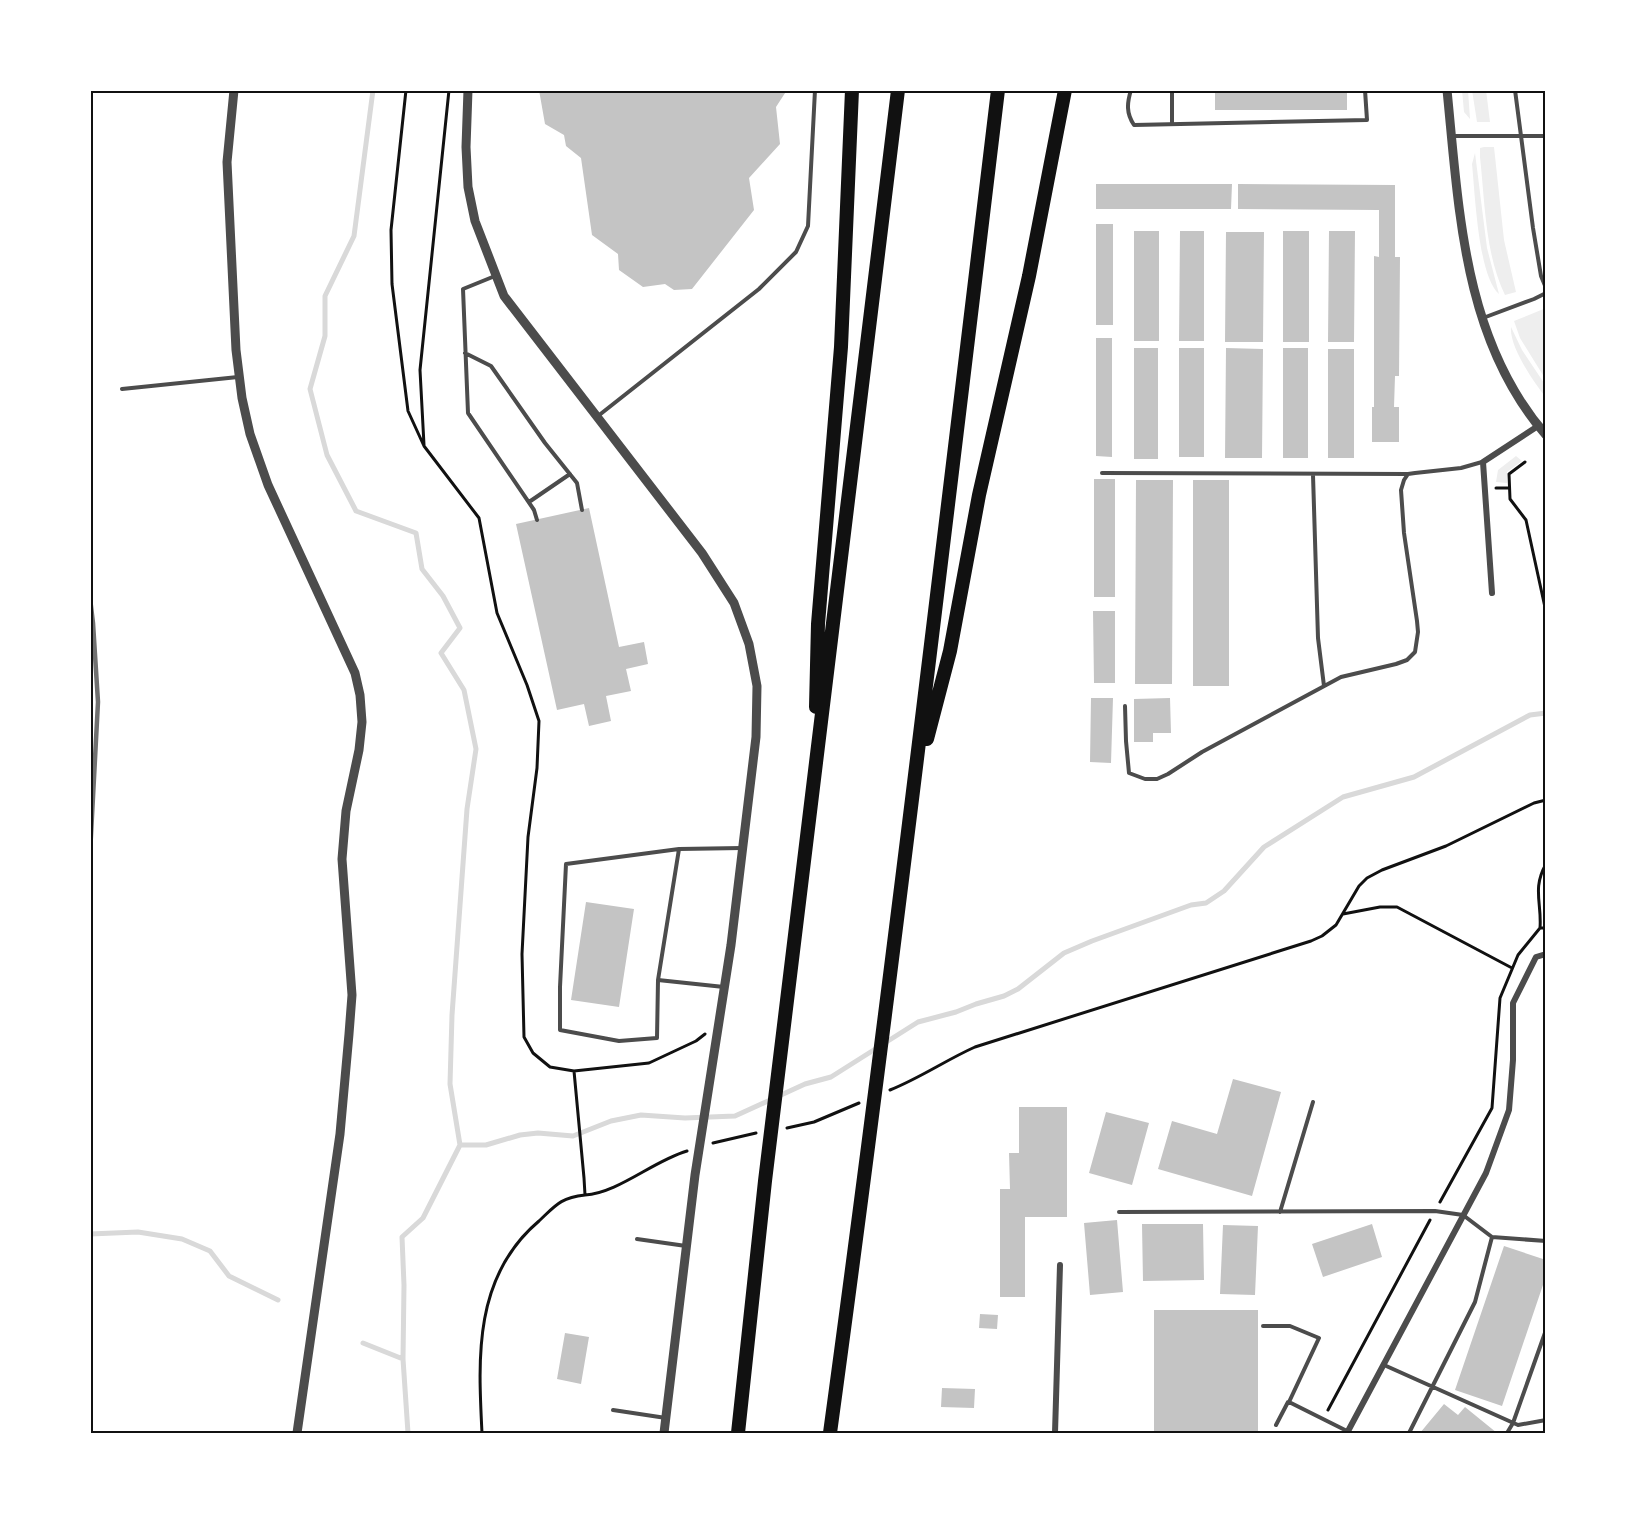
<svg xmlns="http://www.w3.org/2000/svg" width="1636" height="1523" viewBox="0 0 1636 1523" font-family="'Zilla Slab',serif">
  <style>
    .green { fill: #eee }
    .lines { fill: none; stroke-linecap: round; stroke-linejoin: round }
    .stream { stroke: #d9d9d9; stroke-width: 5 }
    .building { fill: #c4c4c4 }
    .path { stroke: #111; stroke-width: 3 }
    .service { stroke: #4c4c4c; stroke-width: 4 }
    .minor { stroke: #4c4c4c; stroke-width: 6 }
    .tertiary { stroke: #4c4c4c; stroke-width: 9 }
    .motorway { stroke: #111; stroke-width: 14 }
    .rail { stroke: #707070; stroke-width: 4.5 }
    .neatline { fill: none; stroke: #111; stroke-width: 2 }
  </style>
  <rect width="100%" height="100%" fill="#fff"/>
  <!-- green -->
  <path class="green" d="M1462,90H1468L1470,119L1464,112Z
    M1472,90H1486L1490,122H1477Z
    M1484,147H1494L1504,240L1516,292L1505,295C1485,254 1485,202 1480,157V148Z
    M1475,153L1487,248L1499,294C1478,276 1475,192 1472,164Z
    M1546,308V380L1520,338L1514,321Z
    M1511,327L1522,350L1546,386V398C1534,382 1509,347 1511,327Z
    M1516,456L1522,461L1507,472V483L1496,482L1498,470Z"/>
  <g class="lines">
    <!-- stream -->
    <path class="stream" d="M373,90L354,236L325,296V336L310,389L327,455L356,511L416,533L422,569L443,596L460,628L441,653L464,690L476,749L467,809L452,1015L450,1084L460,1145L423,1218L402,1237L404,1285L403,1359L408,1433
      M460,1145H486L520,1135L538,1133L573,1136L611,1121L641,1115L685,1118L735,1116L805,1084L831,1077L918,1022L956,1012L976,1004L1004,996L1018,989L1064,953L1092,941L1191,905L1206,903L1224,891L1264,847L1343,797L1414,777L1530,715L1546,713
      M90,1234L138,1232L182,1239L210,1251L229,1276L278,1300
      M363,1343L403,1359"/>
  </g>
  <!-- building -->
  <path class="building" d="M539,90H787L776,107L780,144L749,178L754,210L692,289L674,290L665,284L643,287L619,270L618,254L592,235L581,158L566,146L564,135L545,124Z
    M1215,90H1347V110H1215Z
    M1096,184H1232L1231,209H1096Z
    M1238,184L1395,185V257H1400L1399,376H1395L1394,407H1399V442H1372V407H1374V256L1379,257V210L1238,209Z
    M1096,224H1113V325H1096Z
    M1134,231H1159V341H1134Z
    M1180,231H1204V341H1179Z
    M1283,231H1309V342H1283Z
    M1329,231H1355L1354,342H1328Z
    M1226,232H1264L1263,342H1225Z
    M1096,338H1112V457L1096,456Z
    M1134,348H1158V459H1134Z
    M1179,348H1204V457H1179Z
    M1226,348L1263,349L1262,458H1225Z
    M1283,348H1308V458H1283Z
    M1328,349H1354V458H1328Z
    M1094,479H1115V597H1094Z
    M1136,480H1173L1172,684H1135Z
    M1193,480H1229V686H1193Z
    M589,508L619,647L644,642L648,664L626,669L631,691L606,696L611,721L589,726L584,704L557,710L516,524Z
    M1093,611H1115V683H1094Z
    M1091,698H1113L1111,763L1090,762Z
    M1170,698L1171,733H1153V742H1134V699Z
    M586,902L634,909L619,1007L571,1000Z
    M1233,1079L1281,1092L1252,1196L1158,1169L1172,1121L1217,1134Z
    M1019,1107H1067V1217H1025V1297H1000V1189H1010L1009,1153H1019Z
    M1106,1112L1149,1123L1132,1185L1089,1173Z
    M1117,1220L1123,1292L1090,1295L1084,1223Z
    M1142,1224H1203L1204,1280L1143,1281Z
    M1372,1224L1382,1257L1323,1277L1312,1244Z
    M1223,1225L1258,1226L1255,1295L1220,1294Z
    M1504,1246L1546,1260V1276L1502,1406L1455,1390Z
    M1154,1310H1258V1433H1154Z
    M980,1314L998,1315L997,1329L979,1328Z
    M565,1333L589,1337L581,1384L557,1379Z
    M942,1388L975,1389L974,1408L941,1407Z
    M1444,1404L1458,1415L1465,1407L1497,1433H1420Z"/>
  <g class="lines">
    <!-- path -->
    <path class="path" d="M406,90L391,230L392,284L408,411L424,446L479,518L497,613L527,685L539,721L537,768L528,837L522,954L524,1037L533,1053L550,1067L574,1071L584,1178L585,1195C560,1198 556,1205 539,1221C474,1276 478,1356 482,1433
      M424,445L420,370L449,90
      M1525,462L1509,474L1510,499L1526,520L1546,612
      M1496,488H1509
      M1343,914L1380,907H1397L1512,968
      M1540,928C1542,904 1532,888 1546,864
      M574,1071L649,1063L696,1041L705,1034
      M890,1090C920,1078 946,1060 975,1047L1311,941L1322,936L1336,925L1359,886L1367,878L1382,870L1446,846L1534,803L1546,800
      M787,1128L814,1122L859,1103
      M713,1143L756,1133
      M585,1195C618,1193 653,1161 687,1151
      M1440,1202L1492,1108L1500,998L1518,955L1540,928H1546
      M1328,1410L1430,1220"/>
    <!-- service -->
    <path class="service" d="M1131,90C1127,103 1126,113 1134,125L1367,120L1365,90
      M1172,90V124
      M1515,90L1533,228L1541,276L1546,288
      M1452,136H1546
      M495,276L463,289L468,413L534,510L537,520
      M1483,318L1534,299L1546,293
      M465,353L491,366L545,443L577,483L582,510
      M122,389L238,377
      M598,416L759,289L796,252L808,226L815,90
      M1102,473L1408,474
      M1313,475L1318,638L1324,686
      M529,502L570,474
      M1125,706L1126,741L1129,773L1145,779H1157L1168,774L1202,752L1341,677L1396,664L1407,660L1415,652L1418,632L1417,621L1404,533L1401,490L1404,480L1408,474L1415,473L1461,468L1482,462
      M679,849L742,848
      M658,980L679,849L566,864L560,987V1030L619,1041L657,1038L658,980L724,987
      M1119,1212L1435,1211L1463,1215L1492,1237L1546,1241
      M1280,1212L1313,1102
      M637,1239L686,1246
      M1263,1326H1290L1319,1338L1289,1402L1347,1431
      M1384,1365L1518,1425L1546,1420
      M613,1410L666,1418
      M1276,1425L1288,1402
      M1409,1433L1475,1302L1492,1237
      M1507,1433L1513,1423L1546,1330"/>
    <!-- minor -->
    <path class="minor" d="M1492,593L1483,462L1538,426
      M1055,1433L1060,1265
      M1347,1433L1486,1173L1509,1110L1513,1060V1003L1536,957L1546,954"/>
    <!-- tertiary -->
    <path class="tertiary" d="M234,90L227,162L236,350L242,398L250,434L268,485L355,673L360,695L362,722L359,750L346,811L342,859L352,995L349,1034L340,1134L297,1433
      M468,90L466,147L468,187L475,221L504,296L702,553L734,603L749,644L757,686L756,737L731,945L695,1175L664,1433
      M1447,90C1459,209 1463,340 1546,435"/>
    <!-- motorway -->
    <path class="motorway" d="M816,707L818,624L841,347L852,90
      M927,739L950,651L979,495L1029,276L1065,90
      M738,1433L765,1181L898,90
      M830,1433C891,986 944,538 998,90"/>
    <!-- rail -->
    <path class="rail" d="M90,598L93,623L98,702L90,854"/>
  </g>
  <!-- border -->
  <rect width="1636" height="1523" fill="none" stroke="#ffffff" stroke-width="183"/>
  <rect x="92" y="92" width="1452" height="1340" class="neatline"/>
</svg>
